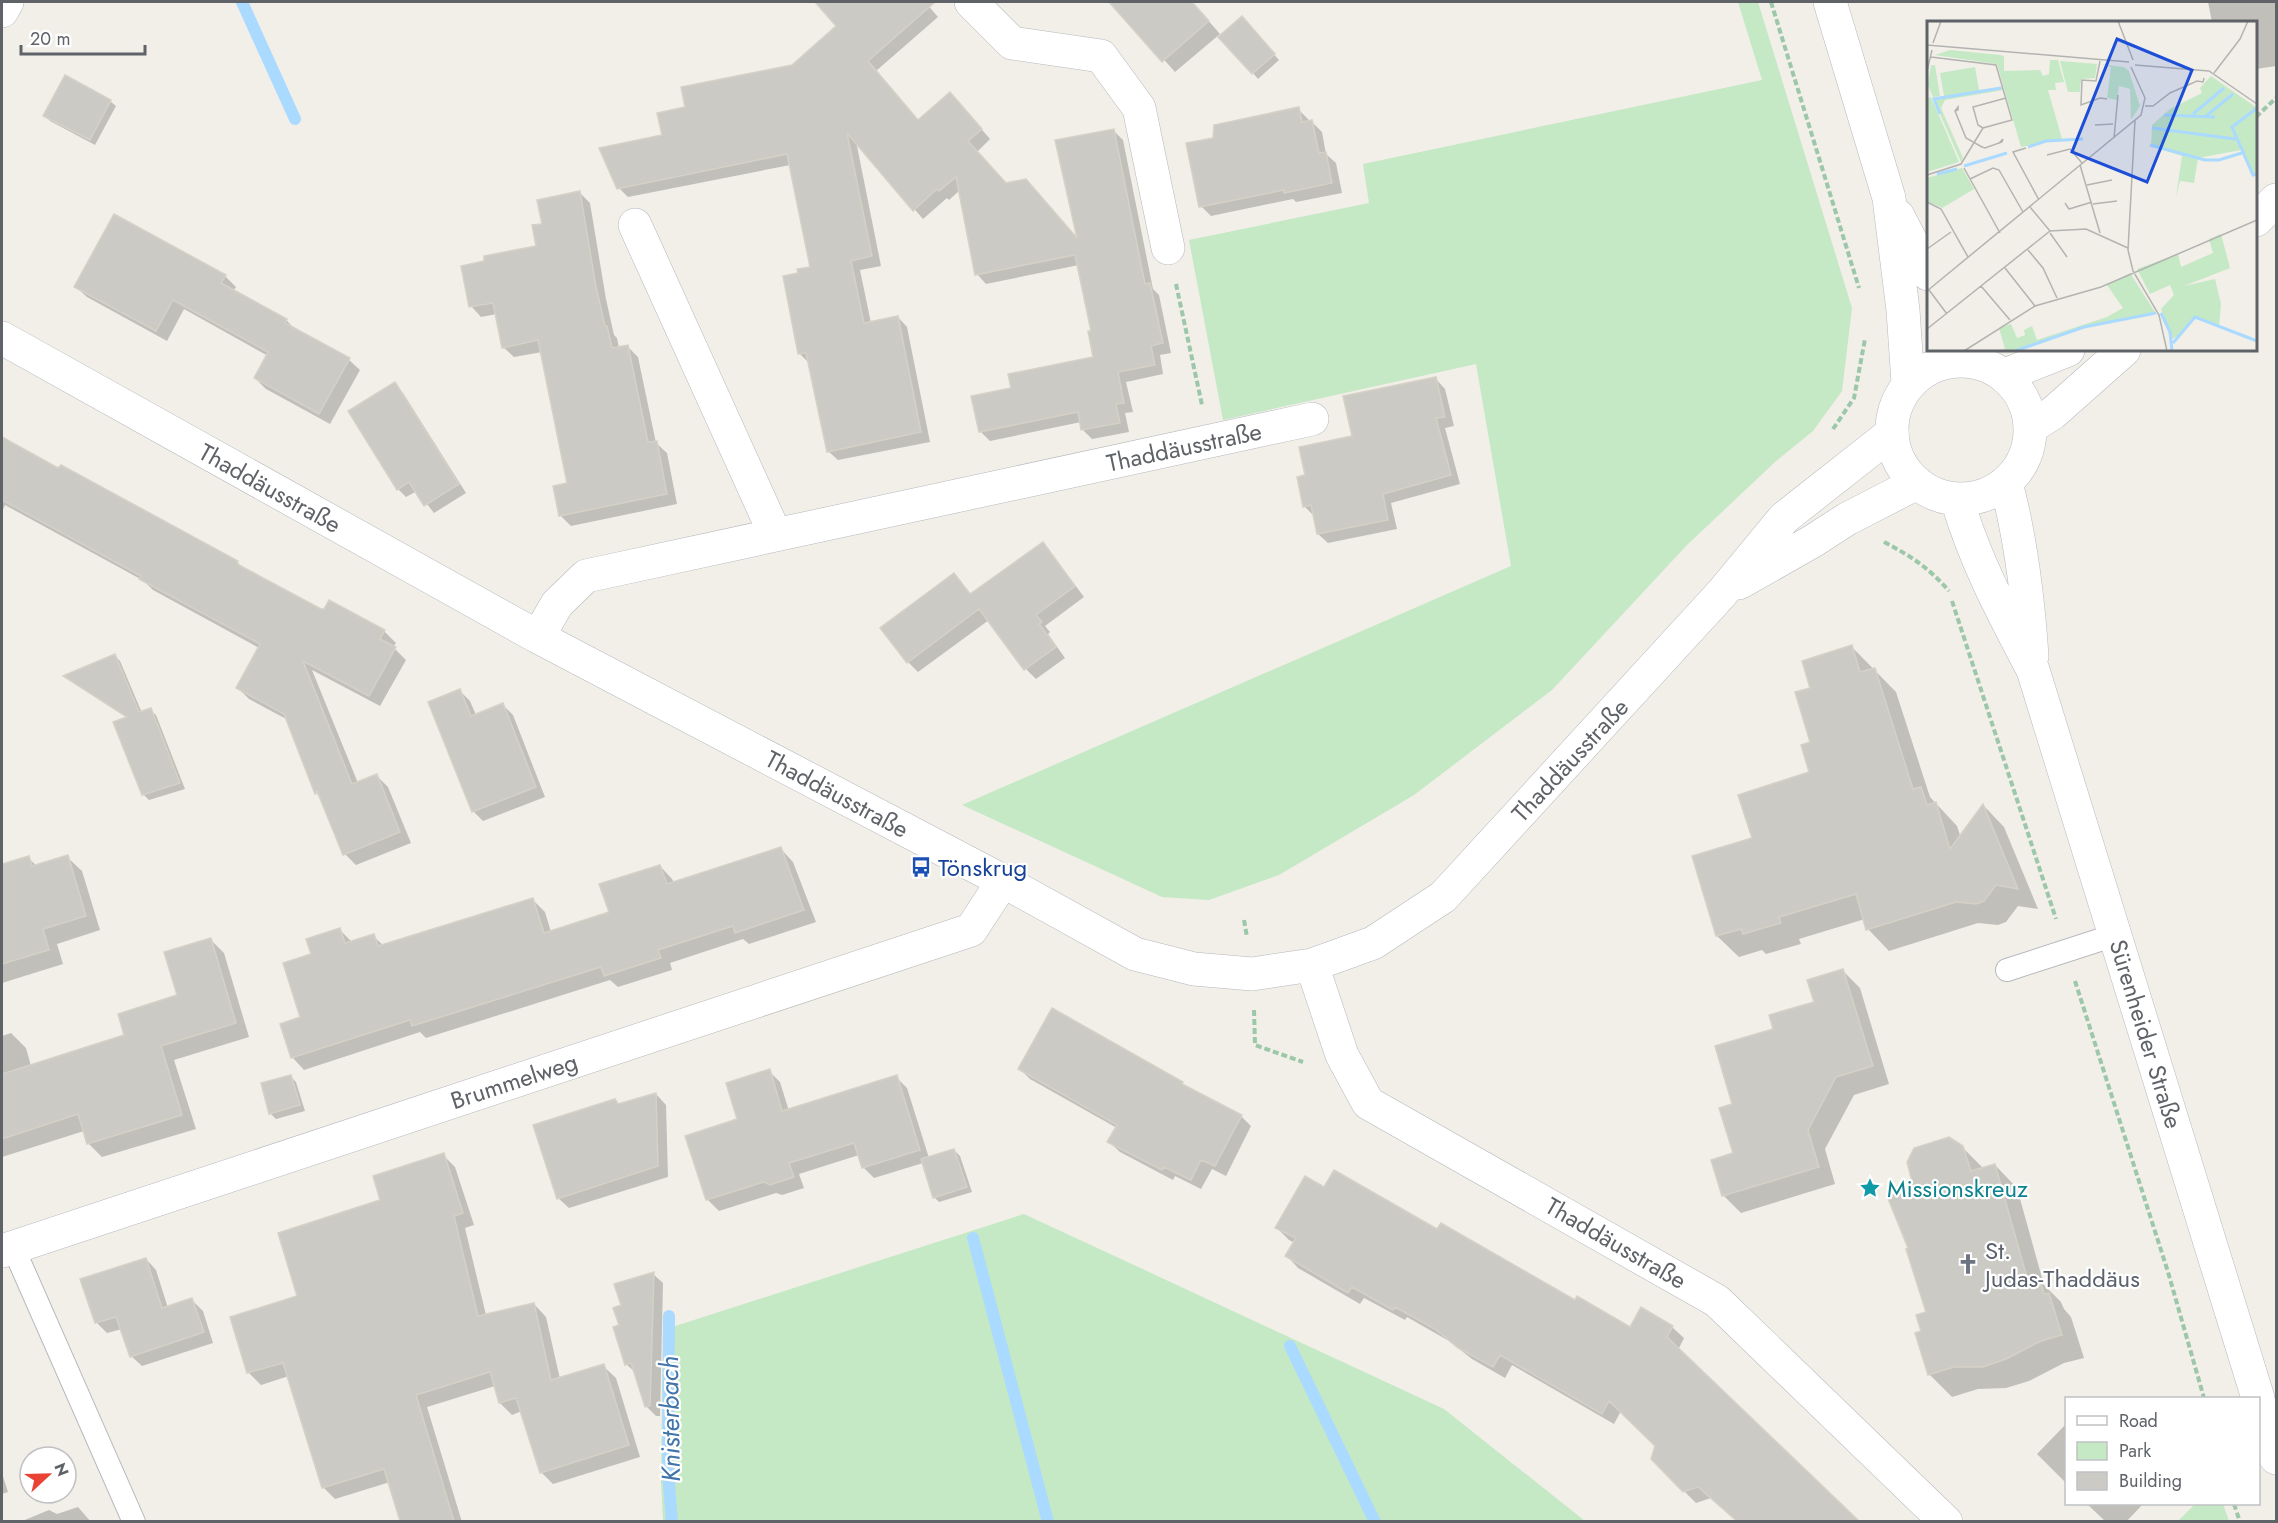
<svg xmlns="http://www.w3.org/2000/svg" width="2278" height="1523" viewBox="0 0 2278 1523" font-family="Jost,sans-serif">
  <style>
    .green { fill: #c5e8c5 }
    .shadow { fill: #0003 }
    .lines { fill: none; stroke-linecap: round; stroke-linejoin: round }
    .stream { stroke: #aadaff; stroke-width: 12 }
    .building { fill: #cccac5; stroke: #d6d1c6; stroke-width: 1.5 }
    .lane-casing { stroke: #b5b8bc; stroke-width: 24 }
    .street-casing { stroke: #b5b8bc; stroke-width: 34 }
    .secondary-casing { stroke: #b6babf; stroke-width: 34 }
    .path { stroke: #9cc7a9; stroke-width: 4; stroke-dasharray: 6 3; stroke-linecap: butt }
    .lane { stroke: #fff; stroke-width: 22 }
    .street { stroke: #fff; stroke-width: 33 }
    .secondary { stroke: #fff; stroke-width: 33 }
    .labels { text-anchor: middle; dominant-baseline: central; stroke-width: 4.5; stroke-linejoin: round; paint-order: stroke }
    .street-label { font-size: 24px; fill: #5f6368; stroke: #fff }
    .transit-label { font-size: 24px; fill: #164399; stroke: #fff; text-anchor: start }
    .culture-label { font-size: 24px; fill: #0d838f; stroke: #fff; text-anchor: start }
    .worship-label { font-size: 24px; fill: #5b616d; stroke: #fff; text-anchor: start }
    .water-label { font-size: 26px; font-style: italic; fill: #4174aa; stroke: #fff }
    .inset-river { fill: none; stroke: #aadaff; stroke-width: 3 }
    .inset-road { fill: none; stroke: #b3b3b1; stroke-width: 1.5 }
    .view { fill: #1d4ed8; fill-opacity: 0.15; stroke: #1d4ed8; stroke-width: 3 }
    .inset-edge { fill: none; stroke: #5f6368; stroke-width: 3 }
  </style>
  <rect width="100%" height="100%" fill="#f1efe8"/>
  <!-- green -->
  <path class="green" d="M1738,2H1758L1852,308L1842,391L1813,431L1775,462L1687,545L1552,690L1414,795L1279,875L1209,900L1162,897L962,805L1511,566L1476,364L1223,420L1189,240L1369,203L1363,164L1762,80Z
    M1024,1214L1444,1409L1585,1521H663L661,1481L663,1330Z
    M2195,1504H2223L2229,1521H2178Z"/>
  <!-- shadow -->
  <path class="shadow" d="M827,2H925L938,17L876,71L919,121L959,103L990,139L977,152L1006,185L1079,241L1113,130L1123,140L1153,289L1159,295L1171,353L1160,355L1163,374L1126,382L1133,412L1125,413L1129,432L1092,439L1083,430L1081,422L990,441L980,431L1013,389L1095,358L1092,333L1079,265L986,284L977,274L960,190L949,200L947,198L923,219L856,141L881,266L860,270L871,323L898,317L907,327L930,442L838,460L828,451L809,363L800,354V274L812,268L790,165L628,197L619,188L687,109L793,66L838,26L821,6Z
    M1119,2H1192L1220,34L1175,72L1115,5Z
    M2208,2H2276V66L2256,69V22H2212Z
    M1247,24L1279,60L1258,79L1253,73Z
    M110,101L116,106L95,145L50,121L45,115Z
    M1298,109L1308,119L1309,122H1312L1322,132L1326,154L1336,163L1342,193L1296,202L1293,199L1211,216L1201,206L1214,139Z
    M580,193L590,203L606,299L614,335L617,338L619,348L627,346L638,357L656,443L667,453L677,504L571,526L560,515L569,484L542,352L514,357L503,347L497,314L481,317L471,306L538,247L544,225Z
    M225,276L236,287L233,291L286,320L297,331L349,360L360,370L330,424L266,389L255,378L268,356L184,309L167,341L87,297L76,287Z
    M1436,379L1445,389L1454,426L1445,428L1460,484L1391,503L1397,529L1328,543L1318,534L1314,516L1304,506L1306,476L1354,437Z
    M394,384L403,393L466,493L434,513L417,491L406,497L398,489Z
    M2,438L59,470L237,562L244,569L320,610L384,631L396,643L393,647L406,660L380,706L312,670L358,783L376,775L388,787L411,843L356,865L345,854L322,799L316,793L288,720L249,699L237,687L259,648L153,590L144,581L5,505L2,512Z
    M1042,544L1052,554L1084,597L1045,626L1050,632L1048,634L1065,658L1036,679L1026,669L989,620L918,672L908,662L954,575L972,595Z
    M1852,647L1896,692L1930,797L1957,826L1961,838L1984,806L2004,827L2038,909L2018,906L2006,922L1998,925L1978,923L1889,951L1868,929L1865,919L1799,939L1801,944L1766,954L1762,950L1739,957L1717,936L1754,839L1811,773L1812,689Z
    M114,655L120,661L142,713L150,710L156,715L185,789L149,800L143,794L128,718L66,676Z
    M460,691L470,701L476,715L503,705L513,715L545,797L483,821L473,811Z
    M781,849L793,862L816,922L749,944L743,939L670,963L672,970L618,987L610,980L426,1038L420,1032L304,1070L292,1057L302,1018L313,955L340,930L352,942L373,936L384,946L532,899L545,912L551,932L611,913L660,866L672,879L674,883Z
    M67,857L82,871L100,930L57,944L63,964L2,983V866L28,858L37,866Z
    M210,939L224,953L249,1037L174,1060L196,1129L102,1157L88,1143L84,1131L2,1157V1036L11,1033L26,1048L31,1066L126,1036L178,996Z
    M1843,971L1860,988L1889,1084L1854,1095L1825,1149L1835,1184L1741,1213L1723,1195L1735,1154L1734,1105L1775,1030L1816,1003Z
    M1019,1068L1182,1084L1241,1116L1251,1126L1226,1176L1212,1169L1201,1189L1175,1176L1173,1180L1120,1152L1109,1142L1117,1128L1030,1079Z
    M769,1071L780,1082L789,1111L896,1077L907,1088L929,1158L954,1150L960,1156L972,1192L939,1202L934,1197L923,1163L874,1178L863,1167L859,1155L799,1174L804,1188L782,1195L776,1193L719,1211L708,1200L687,1137L739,1120Z
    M290,1076L296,1082L305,1111L276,1119L270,1113Z
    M656,1094L666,1105L668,1177L569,1208L558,1198L615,1101L620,1105Z
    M1962,1147L1984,1169L1995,1165L2017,1188L2044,1285L2061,1302L2064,1309L2071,1317L2084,1358L2064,1363L2029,1381L2006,1388L1978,1389L1952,1397L1929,1374L1923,1332L1928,1313L1916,1190Z
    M443,1155L455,1167L474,1225L465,1228L486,1315L534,1304L546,1317L560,1379L603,1366L616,1378L640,1457L553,1484L541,1472L522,1411L512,1415L500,1403L495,1386L427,1407L462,1522H402L390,1482L335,1499L323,1487L289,1376L261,1385L249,1373L231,1318L299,1297L382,1201Z
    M1325,1190L1438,1231L1631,1329L1672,1327L1684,1338L1678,1350L1857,1522H1737L1711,1498L1696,1503L1652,1459L1656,1445L1621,1411L1614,1424L1512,1365L1505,1378L1472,1359L1449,1341L1407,1317L1405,1320L1364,1298L1360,1304L1298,1268L1287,1256L1295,1243L1289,1240L1277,1228Z
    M146,1259L156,1270L168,1308L192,1300L203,1311L213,1343L142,1366L131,1356L122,1329L107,1333L97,1323Z
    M653,1274L663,1283L660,1416H656L646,1406L636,1373L626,1364L621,1326L623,1306Z
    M2066,1424V1483L2037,1454Z
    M2,1473L8,1492L2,1494Z
    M2087,1504H2143L2126,1522H2106Z
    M78,1507L91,1522H20L49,1510L57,1514Z"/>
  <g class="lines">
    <!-- stream -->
    <path class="stream" d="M242,2L295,119
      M973,1238L1048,1522
      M669,1316L668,1472L672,1522
      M1290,1346L1375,1522"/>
  </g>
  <!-- building -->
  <path class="building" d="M815,2H935L868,61L918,120L950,92L982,129L968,141L1006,183L1026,179L1077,238L1055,140L1114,129L1145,284L1150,283L1163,343L1151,346L1155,365L1118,372L1124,403L1116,404L1120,423L1081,430L1078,412L979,432L971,396L1011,388L1008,374L1093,357L1088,331H1091L1075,255L975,275L956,177L939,191L937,189L913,211L847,133L872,256L851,261L864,323L898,316L921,432L827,452L806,353L798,354L783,276L798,273L797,269L810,267L787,154L617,189L599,148L662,135L657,113L685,107L681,87L792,65L836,26Z
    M1109,2H1192L1209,21L1162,62Z
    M1242,16L1275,54L1252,74L1218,37Z
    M65,75L111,100L90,140L43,116Z
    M1299,107L1302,122L1312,120L1319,153L1326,152L1332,183L1284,193V190L1199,207L1186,143L1213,138L1214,125Z
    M580,191L596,287L605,326H607L612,348L628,345L648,442L657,441L667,494L559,516L553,486L567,483L538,340L502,348L493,303L469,307L461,266L484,261V256L536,246L532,225L542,224L537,200Z
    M114,214L226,275L221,283L287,319L285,323L350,358L319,414L254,378L268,352L173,300L156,331L74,287Z
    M1436,377L1445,417L1436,418L1451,475L1383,494L1388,520L1317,534L1311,505L1303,507L1297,477L1305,475L1299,447L1352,436L1343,396Z
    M395,382L459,484L424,506L409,482L397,490L348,411Z
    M2,437L58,468L61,465L238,561L237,564L321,609H324L329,600L385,630L380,639L396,647L369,696L303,661L352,784L377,774L400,832L343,855L317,791L315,794L284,714L236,688L260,644L139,579L141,576L2,500Z
    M1043,542L1075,586L1036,615L1042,622L1039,624L1056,647L1024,670L979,609L907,663L880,628L954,573L970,594Z
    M1852,645L1860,672L1875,668L1913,789L1921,787L1927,805L1936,802L1950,849L1983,804L2018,889L1996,885L1984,901L1976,904L1956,902L1866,930L1856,894L1779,917L1781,923L1743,934L1741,929L1716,936L1692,856L1752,838L1738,795L1809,772L1801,745L1810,742L1795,692L1810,688L1802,661Z
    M115,654L139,712L151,708L180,783L142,795L113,722L127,717L63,676Z
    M460,689L471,716L503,703L536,787L472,812L428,702Z
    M781,847L804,910L735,933L733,926L658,950L661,958L604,976L601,967L412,1026L410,1020L291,1058L280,1024L300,1017L283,963L311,954L306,939L340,928L345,943L374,934L378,946L533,898L544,933L609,912L599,884L660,865L667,884Z
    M68,855L86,916L43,929L49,950L2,964V864L29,856L32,866Z
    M211,938L236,1023L161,1046L182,1115L87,1144L78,1114L2,1139V1074L124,1035L118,1014L177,995L164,952Z
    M1843,969L1873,1066L1836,1077L1808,1130L1819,1167L1722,1196L1711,1160L1733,1153L1719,1108L1732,1104L1715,1046L1773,1029L1769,1015L1814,1002L1807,980Z
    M1052,1008L1183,1082L1182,1084L1242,1115L1215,1166L1201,1160L1191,1180L1164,1167L1162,1170L1107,1142L1117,1125L1018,1069Z
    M770,1069L782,1111L897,1075L920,1150L862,1168L854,1143L789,1163L794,1177L770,1185L764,1182L706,1200L685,1136L737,1119L726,1083Z
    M291,1075L300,1105L269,1114L261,1083Z
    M656,1093L658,1166L557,1199L533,1125L615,1099L618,1104Z
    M1949,1137L1963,1146L1971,1171L1995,1164L2028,1281L2039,1278L2044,1294L2049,1293L2062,1335L2041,1341L2006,1359L1983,1367H1954L1928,1375L1915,1333L1921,1331L1916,1315L1926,1312L1906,1249L1908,1248L1887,1196L1914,1189L1907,1162L1914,1148Z
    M954,1149L967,1187L933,1198L921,1159Z
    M444,1153L463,1213L454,1216L478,1316L534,1303L551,1380L604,1364L629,1445L540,1473L516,1398L499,1403L490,1372L416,1395L454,1521H400L384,1469L322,1488L283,1363L247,1373L230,1317L297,1296L278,1233L380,1200L373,1176Z
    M1334,1170L1437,1229L1441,1223L1575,1300L1577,1296L1630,1327L1641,1307L1673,1326L1667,1337L1859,1521H1737L1698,1487L1683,1492L1651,1459L1655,1446L1609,1401L1602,1414L1500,1355L1493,1367L1458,1348L1435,1329L1395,1307L1393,1310L1352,1287L1348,1293L1285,1256L1296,1238L1275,1228L1305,1176L1324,1187Z
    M146,1258L162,1308L192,1298L204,1332L130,1357L116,1317L95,1323L80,1279Z
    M654,1272L650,1406L645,1407L631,1363L625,1365L613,1327L619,1325L613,1308L621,1305L614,1284Z"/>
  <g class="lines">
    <!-- lane casing -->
    <g class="lane-casing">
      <path id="lane" d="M2007,970L2115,935
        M13,1247L134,1522"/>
    </g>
    <!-- street casing -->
    <g class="street-casing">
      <path id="street" d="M971,2L1012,43L1101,56L1139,108L1168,248
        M2,11L7,2
        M635,225L775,534
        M2,338L538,637L1003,881L1135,954L1194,969L1252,974L1312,965L1373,943L1443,897L1722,593L1784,518L1892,433
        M1739,583L1813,541L1847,519L1917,483
        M538,637L557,604L586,576L1312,419
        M1312,965L1342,1055L1368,1103L1717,1301L1946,1522
        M2,1251L971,930L1003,881"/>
    </g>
    <!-- secondary casing -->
    <g class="secondary-casing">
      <path id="secondary" d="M1830,2L1889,198L1903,310L1908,383
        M1898,216L1928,274
        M2256,220L2276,200
        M1892 430a69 69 0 1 1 138 0a69 69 0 1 1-138 0Z
        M2005,375L2068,350
        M2031,427L2053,413L2124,350
        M2006,483C2021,539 2028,597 2032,656
        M1957,499C1974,559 2004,615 2033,670L2258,1398
        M2258,1400L2276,1458"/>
    </g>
    <!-- path -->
    <path class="path" d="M1771,2L1859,288
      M2256,117L2276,98
      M1176,284L1202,405
      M1833,429L1854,398L1865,339
      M1884,542C1911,556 1929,568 1949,591
      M1952,601L2056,919
      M1244,920L1247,937
      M2075,981L2168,1272L2204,1398
      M1254,1010L1255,1045L1303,1062
      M2234,1504L2240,1522"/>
    <!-- lane -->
    <use href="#lane" class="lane"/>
    <!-- street -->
    <use href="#street" class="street"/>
    <!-- secondary -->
    <use href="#secondary" class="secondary"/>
  </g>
  <!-- icons -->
  <defs>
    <g id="bus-bare" transform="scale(1.62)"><path d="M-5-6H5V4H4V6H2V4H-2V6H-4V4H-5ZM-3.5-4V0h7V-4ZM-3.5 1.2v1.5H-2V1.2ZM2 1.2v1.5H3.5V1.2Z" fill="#1a4fb4" stroke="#fff" stroke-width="2.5" paint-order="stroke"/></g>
    <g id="sight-bare" transform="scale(1.62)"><path d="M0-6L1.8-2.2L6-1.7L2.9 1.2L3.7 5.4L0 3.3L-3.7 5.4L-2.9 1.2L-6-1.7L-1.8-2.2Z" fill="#0f9aa8" stroke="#fff" stroke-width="2.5" paint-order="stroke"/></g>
    <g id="church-bare" transform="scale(1.62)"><path d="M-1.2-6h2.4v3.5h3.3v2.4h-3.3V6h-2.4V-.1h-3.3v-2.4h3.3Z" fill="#6b7280" stroke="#fff" stroke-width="2.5" paint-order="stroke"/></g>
  </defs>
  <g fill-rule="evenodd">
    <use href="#bus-bare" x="921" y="867"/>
    <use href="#sight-bare" x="1870" y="1188"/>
    <use href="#church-bare" x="1968" y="1264"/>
  </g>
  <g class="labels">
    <!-- street labels -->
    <g class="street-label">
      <text transform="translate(1184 447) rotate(-12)">Thaddäusstraße</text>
      <text transform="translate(270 488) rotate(29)">Thaddäusstraße</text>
      <text transform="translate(1570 760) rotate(-47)">Thaddäusstraße</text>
      <text transform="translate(837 794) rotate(28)">Thaddäusstraße</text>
      <text transform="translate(2146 1034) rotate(73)">Sürenheider Straße</text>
      <text transform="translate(514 1081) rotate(-18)">Brummelweg</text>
      <text transform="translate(1616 1243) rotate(30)">Thaddäusstraße</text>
    </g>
    <!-- transit labels -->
    <g class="transit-label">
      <text x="938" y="867">Tönskrug</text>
    </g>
    <!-- culture labels -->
    <g class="culture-label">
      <text x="1887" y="1188">Missionskreuz</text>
    </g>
    <!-- worship labels -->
    <g class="worship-label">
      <text x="1985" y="1250">St.<tspan x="1985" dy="28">Judas-Thaddäus</tspan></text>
    </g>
    <!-- water labels -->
    <g class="water-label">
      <text transform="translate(670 1419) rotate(-91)">Knisterbach</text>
    </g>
  </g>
  <!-- overview -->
  <g transform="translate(1927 21)">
    <rect width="330" height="330" fill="#f1efe8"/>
    <path d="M23,29L73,34L77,35V50L113,49L116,55L122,53L123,39H131L137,61L128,62L129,69H121L135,118L94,126L70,43L8,34ZM133,40L170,43L168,57L154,58L153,71H141ZM173,43L197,46L202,50L213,85L204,99L203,68L192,65L190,79L180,77L184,46ZM4,44H8L13,75L6,76L1,64ZM48,46L52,69L75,66L76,69L18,79L14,87L36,137L34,141L6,77L17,75L13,52ZM284,55L330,87V152L326,154L306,107L314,129L271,137L267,162L253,160L249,176L255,135L224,125L225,104L243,88L275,72L273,67ZM4,76L32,141L0,151V77ZM35,147L47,168L15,187L0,180V157ZM294,213L303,247L257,265L288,258L294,283L292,306L267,295L253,314L245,318L234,288L247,274L243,264L223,273L210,248L251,233L254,246L286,232L282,218ZM203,252L228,291L157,305L86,330H75L78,328L72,307L84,303L90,317L98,314L97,309L105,305L110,319L180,296L196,287L180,264Z" fill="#c5e8c5"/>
    <path class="inset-river" d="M330,87L305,106L326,154L330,153M13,93L7,78L74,67M266,93L297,67M237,94L288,96M279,95L306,73M225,107L308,118M223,124L278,139H292L318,131M101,126L119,120L156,118M37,145L80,132M10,153L30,148M234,292L243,311L245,330M246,322L268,296L330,320M88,330L157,306L229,292"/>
    <path class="inset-road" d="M191,0L206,39M6,22L14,0M0,24L202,41M173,40L169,60L155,59L154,84L173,77L180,78M208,44L282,50L330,83M0,50L5,29M287,52L313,18L321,0M218,85H226L243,72L270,60L276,61L277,57M28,90L31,86V89L28,90L39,117L55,126L58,127L75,121L76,118L72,122M208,99L201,229L206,250L232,294L240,330M168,104L186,103M56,107L51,104L46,86L79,77M187,117L191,74M99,127L86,131L112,179M120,134L143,128L155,142M153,144L173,212M37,147L73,212M0,154L34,143L56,107L85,99L69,44L4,36M43,158L66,147L72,149L96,191M160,164L185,159M0,181L14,188L41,236M138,182L142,188L165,181M166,183L190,180M103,186L123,210L159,208L201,227M123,212L140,236M0,228L24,211M101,229L116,247L130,277M78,247L108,285M54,265L83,299M2,269L20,293M0,270L214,94L218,77L204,46M0,308L123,210M37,330L108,285L174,266L330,199"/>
    <path class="view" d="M190,18L265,49L220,161L145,131Z"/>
    <rect width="330" height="330" class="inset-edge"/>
  </g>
  <!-- border -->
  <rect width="2278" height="1523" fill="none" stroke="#5f6368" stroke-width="6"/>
  <!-- legend -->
  <rect x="2065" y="1397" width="195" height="108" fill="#ffffff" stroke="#bfc1c3" stroke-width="1.5"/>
  <rect x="2077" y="1416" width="30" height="9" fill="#ffffff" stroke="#bfc1c3" stroke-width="1.5"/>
  <text x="2119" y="1427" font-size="18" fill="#5f6368">Road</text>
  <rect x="2077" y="1442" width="30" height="18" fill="#c5e8c5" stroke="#bfc1c3" stroke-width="1.5"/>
  <text x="2119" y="1457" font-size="18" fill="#5f6368">Park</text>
  <rect x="2077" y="1472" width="30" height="18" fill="#cccac5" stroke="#bfc1c3" stroke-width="1.5"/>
  <text x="2119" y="1487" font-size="18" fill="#5f6368">Building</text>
  <!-- north arrow -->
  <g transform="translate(48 1475) rotate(68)"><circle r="28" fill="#ffffff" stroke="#bfc1c3" stroke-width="1.5"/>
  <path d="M0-4.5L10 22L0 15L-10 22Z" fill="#ea4335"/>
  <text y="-9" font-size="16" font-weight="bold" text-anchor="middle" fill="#5f6368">N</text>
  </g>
  <!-- scale -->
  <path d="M21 45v9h124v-9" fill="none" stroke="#5f6368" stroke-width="3"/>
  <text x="30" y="45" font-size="18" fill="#5f6368" stroke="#ffffff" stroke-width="4.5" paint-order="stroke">20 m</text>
</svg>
